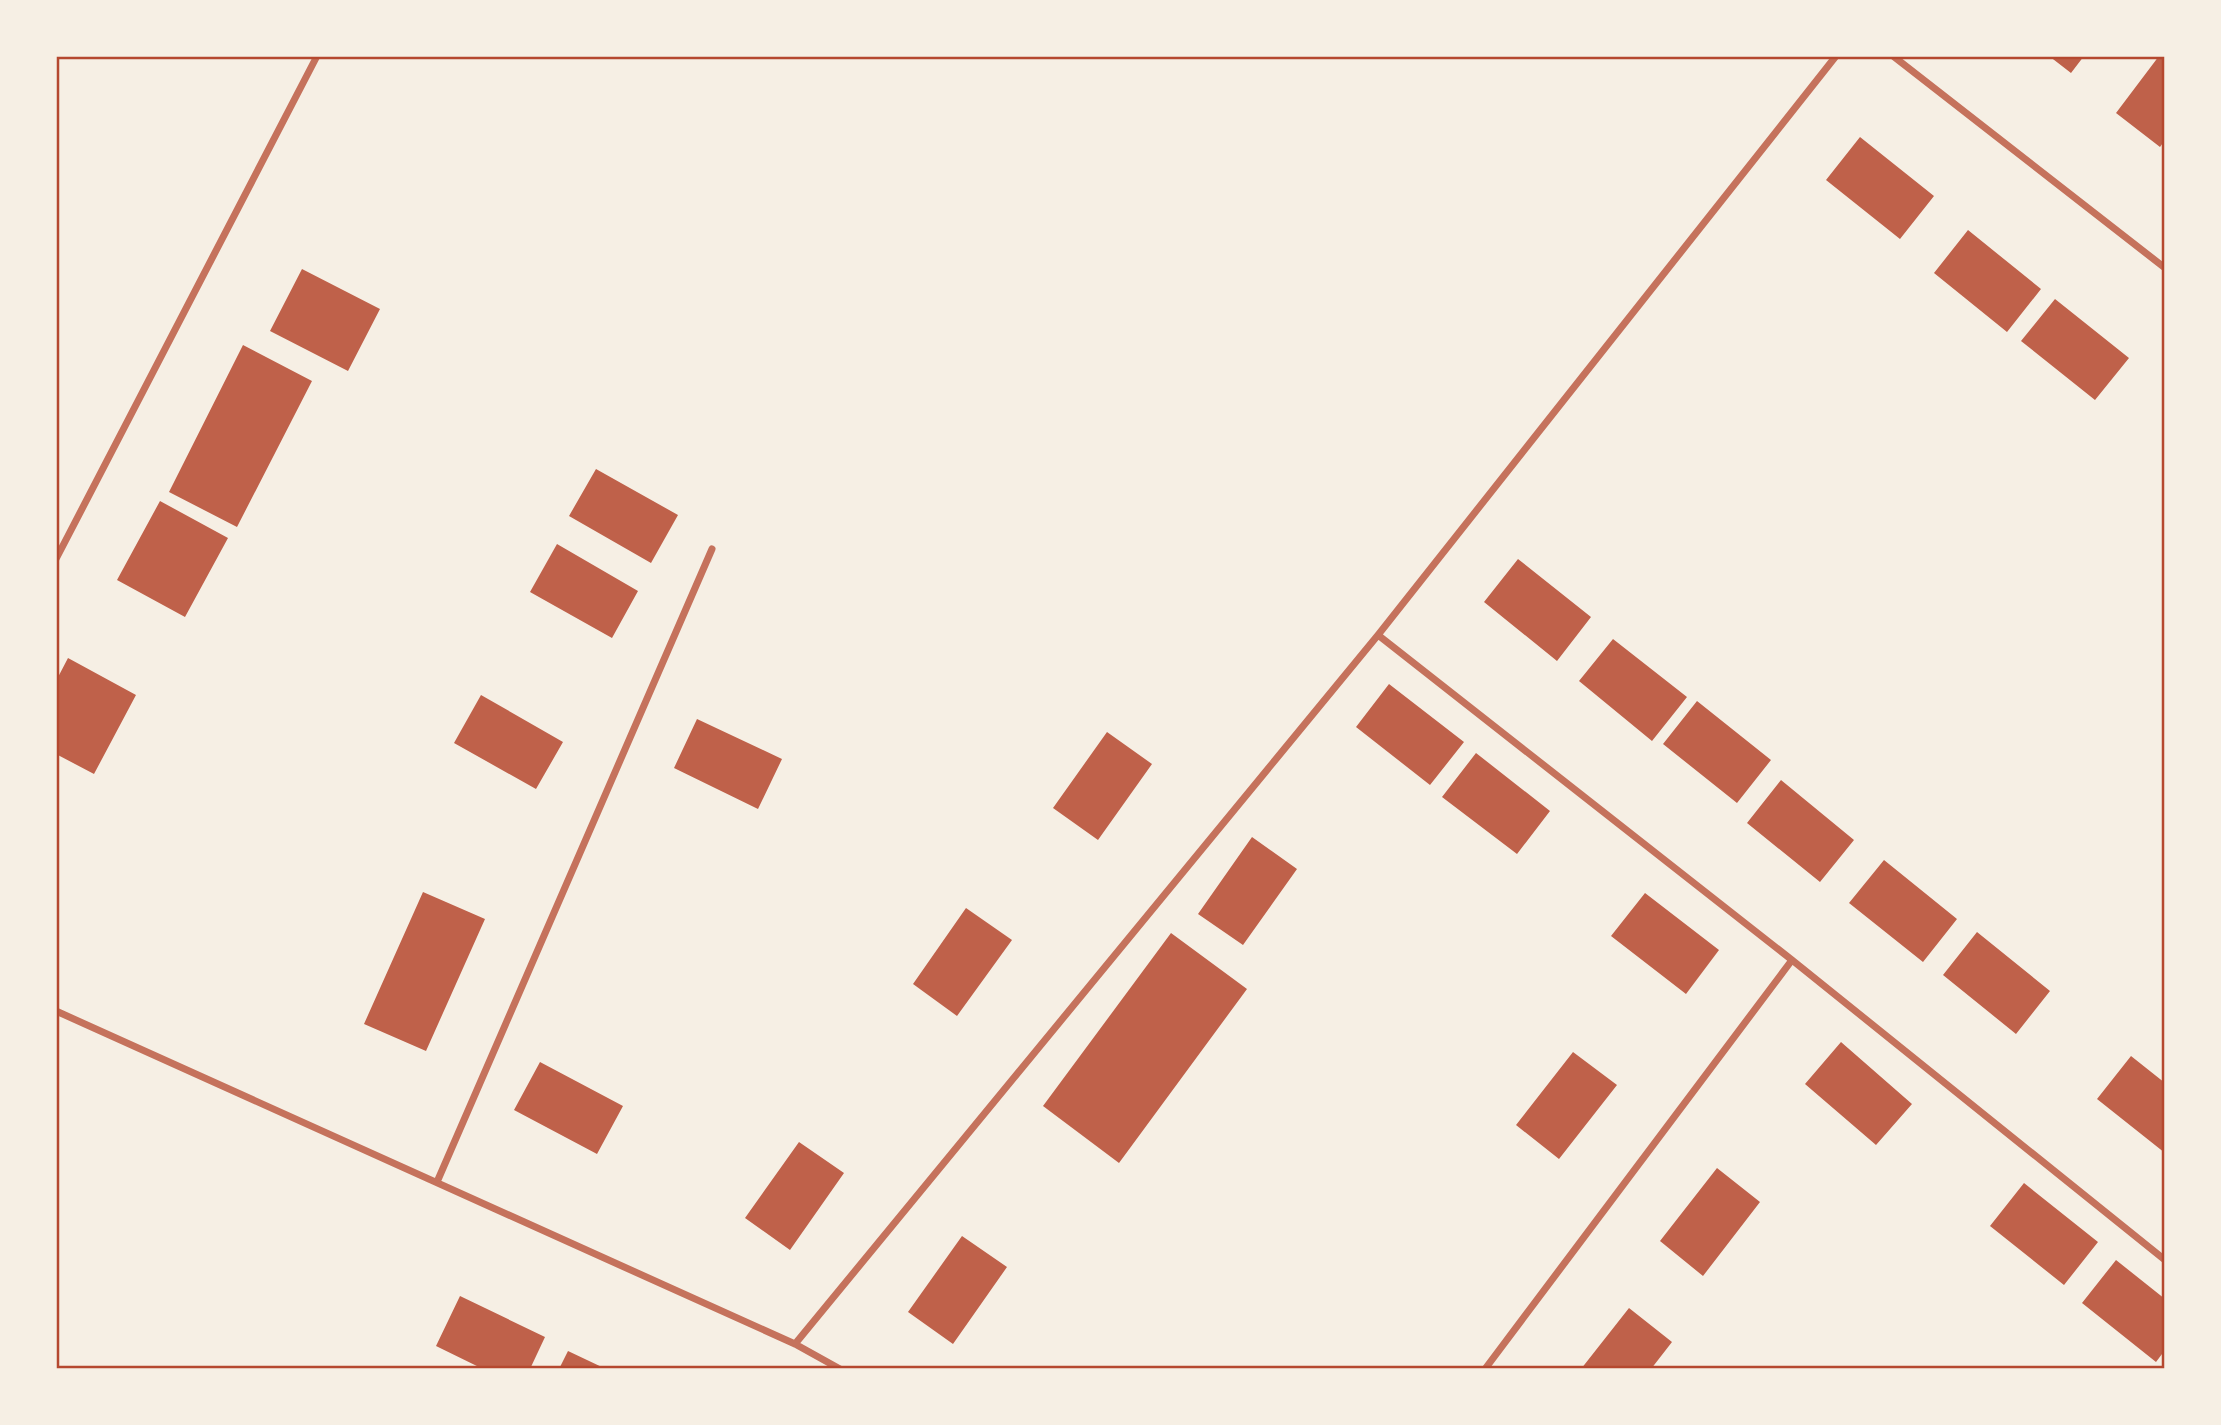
<svg xmlns="http://www.w3.org/2000/svg" width="2221" height="1425" viewBox="0 0 2221 1425" font-family="'Space Grotesk',sans-serif">
  <style>
    .building { fill: #bf614a }
    .lines { fill: none; stroke-linecap: round; stroke-linejoin: round }
    .minor { stroke: #c5725c; stroke-width: 7 }
    .neatline { fill: none; stroke: #b5482f; stroke-width: 2.5 }
  </style>
  <rect width="100%" height="100%" fill="#f6efe4"/>
  <!-- building -->
  <path class="building" d="M2049,56H2084L2071,73Z
    M2159,56L2165,57V140L2160,147L2116,113Z
    M1860,137L1934,196L1900,239L1826,180Z
    M1968,230L2041,289L2007,332L1934,273Z
    M302,269L380,309L348,371L270,331Z
    M2055,299L2129,358L2095,400L2021,341Z
    M243,345L312,381L237,527L169,492Z
    M596,469L678,515L651,563L569,516Z
    M160,501L228,538L185,617L117,580Z
    M557,544L638,591L612,638L530,592Z
    M1518,559L1591,617L1557,661L1484,602Z
    M1613,639L1687,697L1652,741L1579,681Z
    M68,658L136,695L94,774L56,754V681Z
    M1389,684L1464,742L1430,785L1356,727Z
    M481,695L563,742L536,789L454,743Z
    M1697,701L1771,760L1737,803L1663,744Z
    M697,719L782,759L758,809L674,768Z
    M1107,732L1152,764L1098,840L1053,808Z
    M1476,753L1550,811L1517,854L1442,797Z
    M1781,780L1854,840L1820,882L1747,823Z
    M1252,837L1297,869L1243,945L1198,914Z
    M1884,860L1957,919L1923,962L1849,903Z
    M423,892L485,919L426,1051L364,1024Z
    M1645,893L1719,950L1686,994L1611,936Z
    M966,908L1012,940L957,1016L913,984Z
    M1977,932L2050,991L2016,1034L1943,975Z
    M1171,933L1247,989L1119,1163L1043,1106Z
    M1841,1042L1912,1104L1876,1145L1805,1084Z
    M1573,1052L1617,1085L1559,1159L1516,1125Z
    M2131,1056L2165,1083V1153L2097,1099Z
    M540,1062L623,1106L597,1154L514,1110Z
    M799,1142L844,1173L790,1250L745,1218Z
    M1717,1168L1760,1202L1703,1276L1660,1241Z
    M2024,1183L2098,1242L2064,1285L1990,1226Z
    M962,1236L1007,1267L953,1344L908,1312Z
    M2116,1260L2165,1299V1350L2156,1362L2082,1303Z
    M460,1296L545,1337L530,1369H483L436,1346Z
    M1629,1308L1672,1342L1651,1369H1581Z
    M568,1351L606,1369H559Z"/>
  <g class="lines">
    <!-- minor -->
    <path class="minor" d="M1893,56L2165,268
      M56,559L317,56
      M1378,635L1792,960L2165,1260
      M56,1011L795,1344L840,1369
      M437,1182L712,549
      M795,1344L1378,635L1836,56
      M1485,1369L1792,960"/>
  </g>
  <!-- border -->
  <rect width="2221" height="1425" fill="none" stroke="#f6efe4" stroke-width="116"/>
  <rect x="58" y="58" width="2105" height="1309" class="neatline"/>
</svg>
